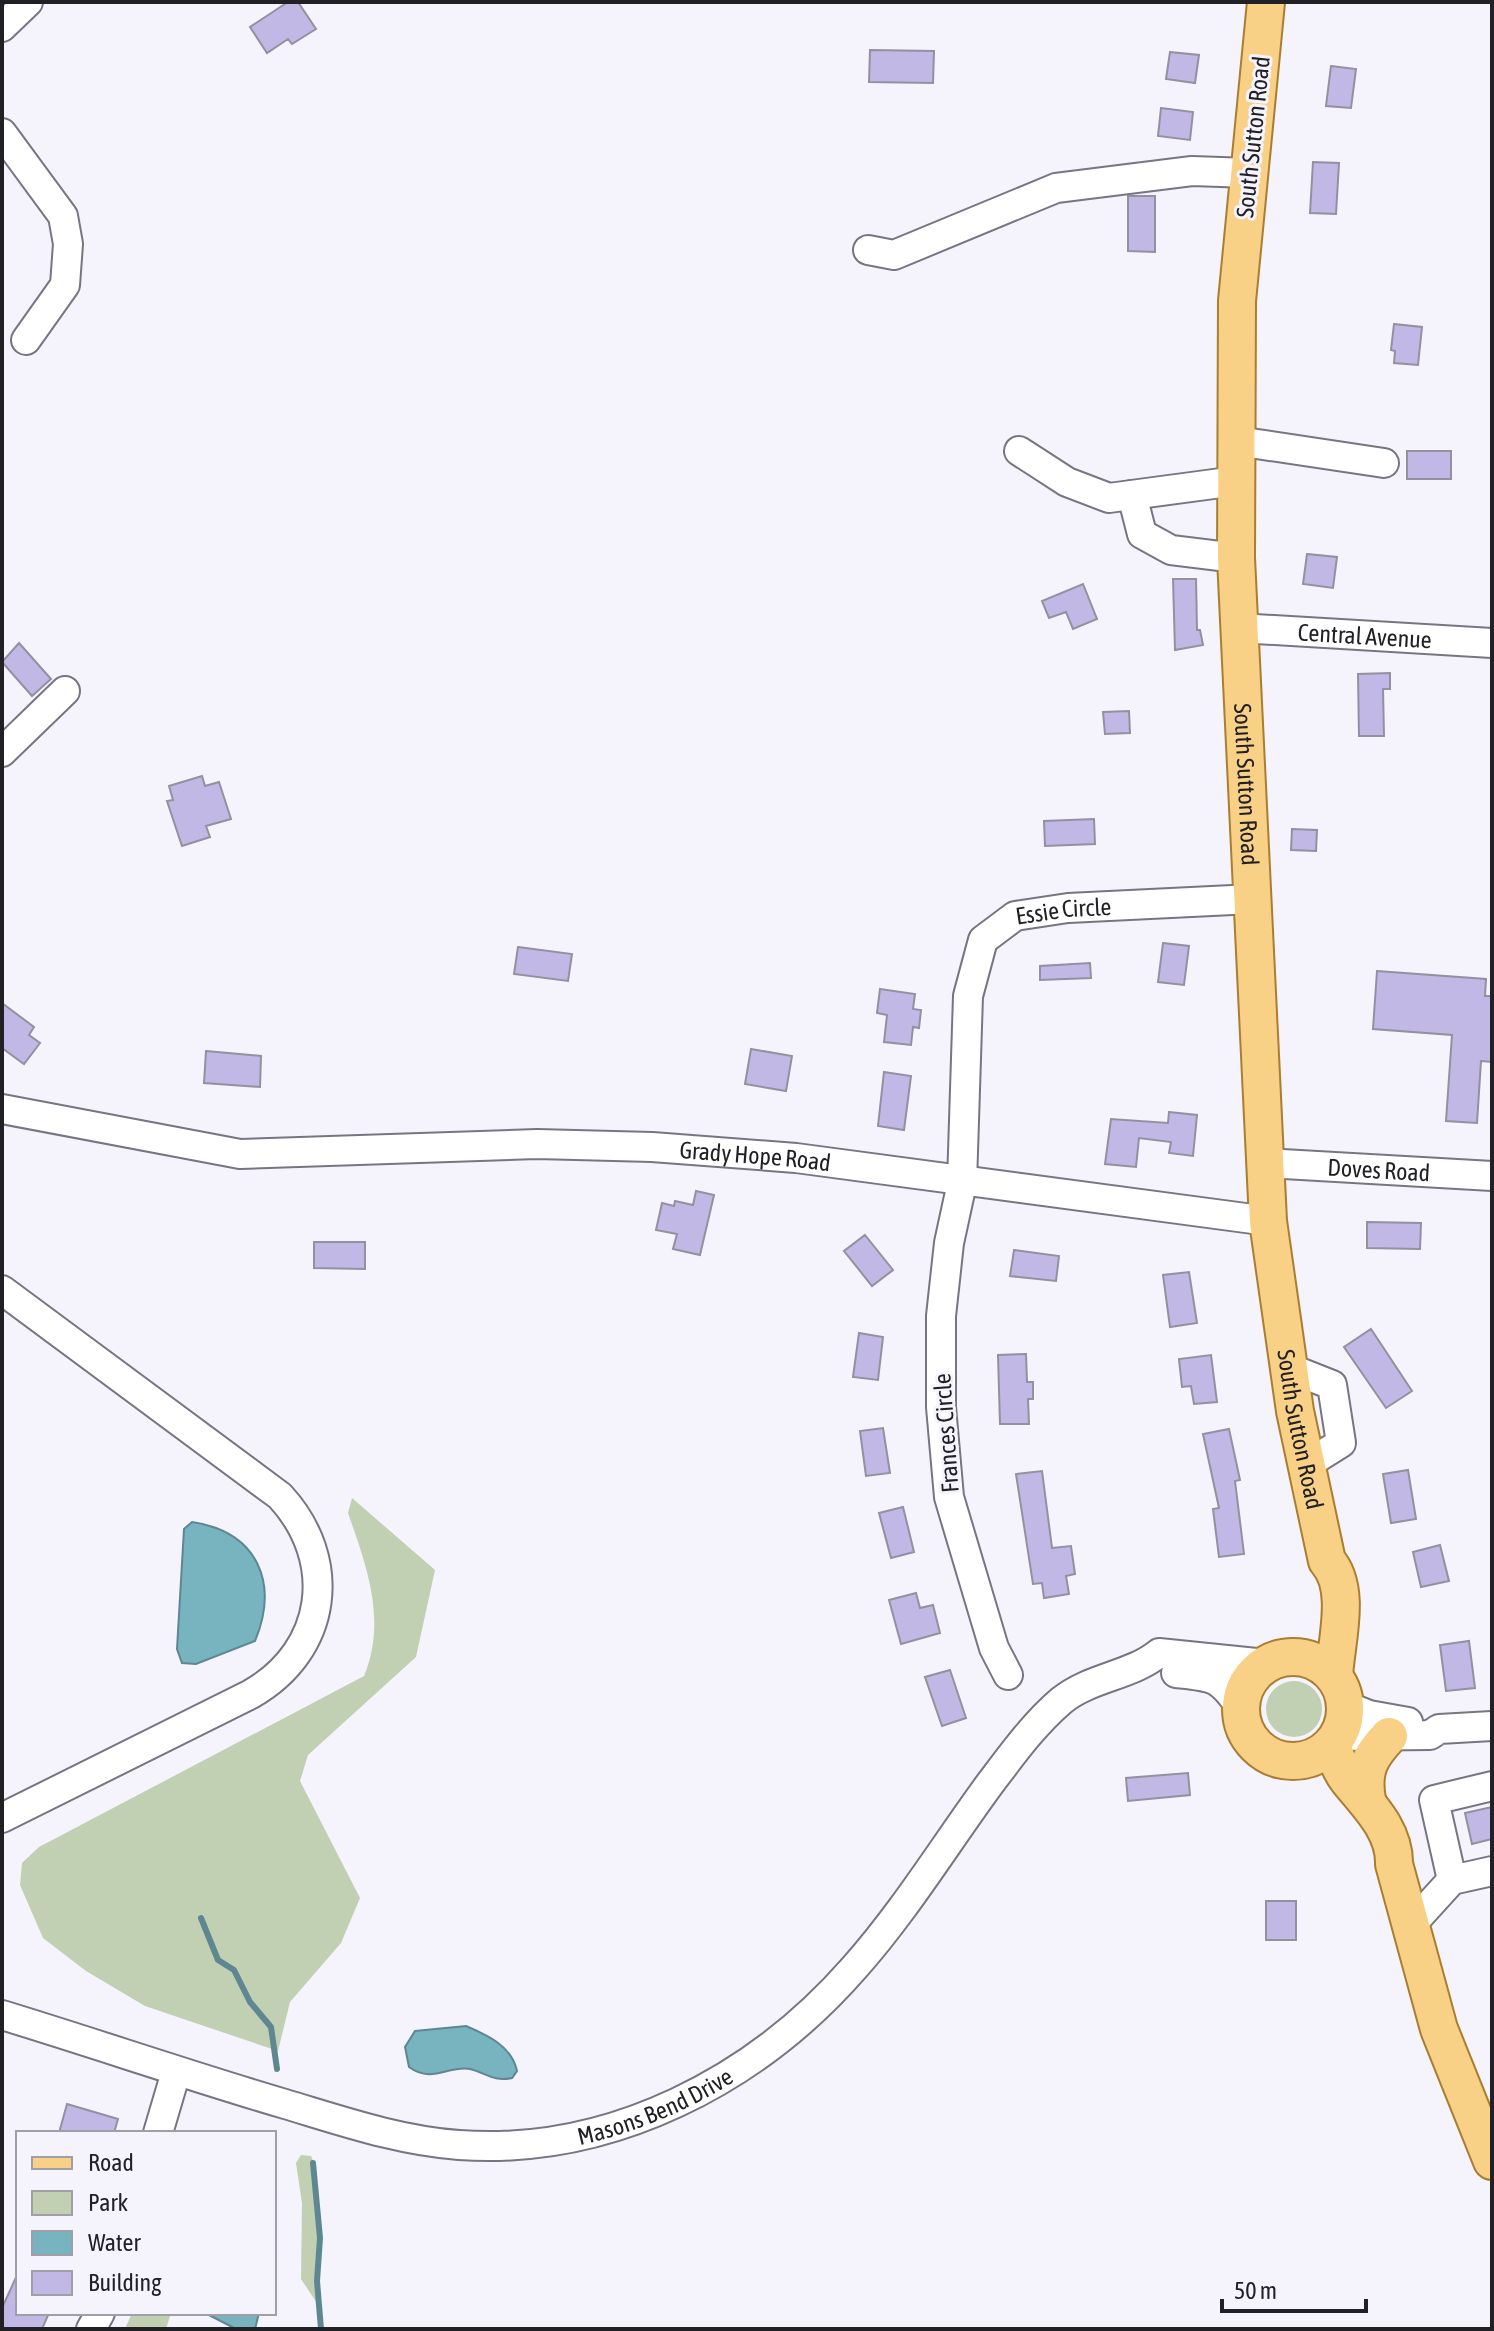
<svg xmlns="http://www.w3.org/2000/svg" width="1494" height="2331" viewBox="0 0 1494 2331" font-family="'Asap Condensed',sans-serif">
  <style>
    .green { fill: #c1d0b3 }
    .water { fill: #78b3c0; stroke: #5e8792; stroke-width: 2 }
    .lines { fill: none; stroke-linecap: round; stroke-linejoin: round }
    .stream { stroke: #5e8792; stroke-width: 6 }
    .building { fill: #c2b8e6; stroke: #93909f; stroke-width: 2 }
    .minor-casing { stroke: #777583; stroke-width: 32 }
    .major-casing { stroke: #aa7e30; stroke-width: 40 }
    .minor { stroke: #fff; stroke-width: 28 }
    .major { stroke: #f8d086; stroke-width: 36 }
    .labels { text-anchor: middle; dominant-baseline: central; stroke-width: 6; stroke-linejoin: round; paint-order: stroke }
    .street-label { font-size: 24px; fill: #212025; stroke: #f5f3fc }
  </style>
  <rect width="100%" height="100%" fill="#f5f3fc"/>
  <!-- green -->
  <path class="green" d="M352,1498L435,1570L416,1657L308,1755L300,1781L360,1898L341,1943L290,2002L278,2051L145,2006L86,1971L43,1938L20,1885L22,1863L39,1847L364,1676C387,1621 367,1567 348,1513Z
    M1266 1709a28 28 0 1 1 56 0a28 28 0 1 1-56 0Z
    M301,2155L311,2156L314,2163L320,2238L319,2306L301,2279L302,2203L296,2163Z
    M132,2313H171L166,2329H125Z"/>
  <!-- water -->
  <path class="water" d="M192,1522C258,1532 279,1583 255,1641L196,1664L182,1663L177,1649L184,1529Z
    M466,2026C487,2035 512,2046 517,2071L512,2078C493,2082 486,2073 470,2069C449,2065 432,2084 409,2067L405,2047L415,2031Z
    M205,2313H259L255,2329H236Z"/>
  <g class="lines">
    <!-- stream -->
    <path class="stream" d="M201,1918L218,1960L234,1970L250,2002L271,2027L277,2069
      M313,2163L320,2238L317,2281L321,2329"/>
  </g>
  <!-- building -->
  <path class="building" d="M288,2H298L316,29L292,44L288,39L267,53L250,27Z
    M870,50L934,51L933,83L869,82Z
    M1170,52L1199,55L1195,83L1166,79Z
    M1331,66L1356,69L1351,108L1326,106Z
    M1161,108L1193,112L1190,140L1158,136Z
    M1313,162L1339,163L1336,214L1310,213Z
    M1128,196H1155V252L1128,251Z
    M1394,324L1422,327L1418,365L1394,363L1395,351L1391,350Z
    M1407,451H1451V479H1407Z
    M1307,554L1337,557L1333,588L1303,584Z
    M1173,579H1196L1197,630H1200L1203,645L1175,650Z
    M1083,584L1097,619L1073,629L1066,612L1049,618L1042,601Z
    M19,643L51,679L32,696L2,662Z
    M1390,673V689H1383L1384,736H1359L1358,674Z
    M1129,711L1130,733L1105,734L1103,712Z
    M202,776L205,786L219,782L231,819L206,826L210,837L182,846L167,801L173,800L169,786Z
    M1094,819L1095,844L1045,846L1044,821Z
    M1292,829L1317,830L1316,851L1291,850Z
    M1163,943L1189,946L1184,985L1158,982Z
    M518,947L572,954L568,981L514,974Z
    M1090,963L1091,978L1040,980V966Z
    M1377,971L1486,979L1485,996H1492V1062L1481,1061L1477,1123L1446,1121L1452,1035L1373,1029Z
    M880,989L915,994L913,1009L921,1010L919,1028L913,1027L911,1045L884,1042L887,1015L877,1013Z
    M2,1003L34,1027L29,1035L40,1043L24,1064L2,1048Z
    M751,1049L792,1056L786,1091L745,1084Z
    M206,1051L261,1056L260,1087L204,1083Z
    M884,1072L911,1076L904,1130L878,1126Z
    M1169,1112L1197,1115L1193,1156L1169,1153L1171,1142L1139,1138L1136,1167L1105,1164L1111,1119L1168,1123Z
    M696,1191L714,1195L700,1255L673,1249L677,1234L656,1230L662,1203L674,1206L675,1201L693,1205Z
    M1367,1222L1421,1223L1420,1249L1367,1248Z
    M865,1235L893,1270L872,1286L844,1251Z
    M314,1242H365V1269L314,1268Z
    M1014,1250L1059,1256L1056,1281L1010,1276Z
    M1189,1272L1197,1323L1170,1327L1163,1275Z
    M1371,1329L1412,1391L1386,1408L1344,1347Z
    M859,1333L883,1337L878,1380L853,1377Z
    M1026,1354L1027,1382H1033V1399H1028L1029,1424H1000L998,1355Z
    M1211,1355L1217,1402L1194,1404L1191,1386L1182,1387L1179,1359Z
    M883,1428L890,1473L866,1476L860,1431Z
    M1229,1429L1240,1480L1235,1481L1244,1554L1219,1557L1213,1509L1219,1508L1203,1434Z
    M1408,1470L1416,1519L1391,1523L1383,1474Z
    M1042,1471L1052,1548L1071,1546L1075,1574L1066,1576L1069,1594L1044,1598L1042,1583L1033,1584L1016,1474Z
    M903,1507L914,1552L891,1558L879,1513Z
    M1440,1545L1449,1581L1421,1587L1413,1552Z
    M916,1593L920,1608L933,1605L940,1633L901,1644L889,1600Z
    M1469,1641L1475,1688L1446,1691L1440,1645Z
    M950,1670L966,1718L942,1726L925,1677Z
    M1188,1773L1190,1795L1128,1801L1126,1778Z
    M1492,1807V1839L1472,1844L1465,1813Z
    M1266,1901H1296V1940H1266Z
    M67,2104L118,2119L114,2133H59Z
    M18,2273V2313H49L42,2329H2V2308Z"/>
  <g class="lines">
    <!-- minor casing -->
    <g class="minor-casing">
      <g id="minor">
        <path d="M2,27L28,2"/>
        <path d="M2,133L63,216L68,244L65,285L26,340"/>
        <path d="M868,250L894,255L1056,188L1192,171L1250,173"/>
        <path d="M1237,441L1384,463"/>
        <path d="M1019,451L1067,482L1109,498L1236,481"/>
        <path d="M1132,495L1142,534L1171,550L1236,558"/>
        <path id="s1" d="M1239,628L1492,643"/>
        <path d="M2,752L65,691"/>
        <path id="s2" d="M2,1109L240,1154L537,1144L652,1147L796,1158L1268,1221"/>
        <path id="s3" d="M1265,1163L1492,1176"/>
        <path d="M2,1290L280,1496C339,1560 328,1650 251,1694L2,1818"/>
        <path d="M1289,1368L1332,1385L1341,1443L1306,1465"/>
        <path d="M1176,1673C1214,1677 1219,1676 1241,1708"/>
        <path id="s4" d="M1008,1675L994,1648L949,1497L941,1407V1316L949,1243L962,1183L968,996L983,940L1015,916L1068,908L1253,899"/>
        <path d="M1346,1706L1369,1715L1408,1722"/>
        <path d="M1338,1736L1430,1735L1439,1729L1492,1726"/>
        <path d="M1452,1880L1434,1800L1492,1786"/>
        <path d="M1411,1925L1452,1880L1492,1871"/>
        <path id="s5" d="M2,2015C97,2044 190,2076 285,2104C342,2121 400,2141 459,2145C611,2156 756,2080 854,1968C904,1912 945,1845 989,1785C1011,1756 1033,1725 1061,1701C1090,1677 1131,1676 1159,1653L1266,1664"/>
        <path d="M158,2133L176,2072"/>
        <path d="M91,2329L100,2313"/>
      </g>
    </g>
    <!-- major casing -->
    <g class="major-casing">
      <g id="major">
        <path id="s6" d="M1266,2L1237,301L1236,558L1268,1221L1295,1411L1327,1561C1352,1588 1336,1642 1334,1676"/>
        <circle cx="1293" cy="1709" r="52"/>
        <path d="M1332,1745C1336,1757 1340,1770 1348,1780C1368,1805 1395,1830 1394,1864L1439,2029L1492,2161"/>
        <path d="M1367,1800C1362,1771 1369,1757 1389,1736"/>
      </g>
    </g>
    <!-- minor -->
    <use href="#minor" class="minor"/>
    <!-- major -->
    <use href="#major" class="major"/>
  </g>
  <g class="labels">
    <!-- street labels -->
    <g class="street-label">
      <text transform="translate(1253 137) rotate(-84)">South Sutton Road</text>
      <text stroke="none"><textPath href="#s1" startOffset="126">Central Avenue</textPath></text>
      <text stroke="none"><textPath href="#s6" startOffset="784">South Sutton Road</textPath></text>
      <text stroke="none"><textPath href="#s4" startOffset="838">Essie Circle</textPath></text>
      <text stroke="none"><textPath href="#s2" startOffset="758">Grady Hope Road</textPath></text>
      <text stroke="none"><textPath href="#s3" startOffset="114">Doves Road</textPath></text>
      <text stroke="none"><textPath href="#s6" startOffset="1432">South Sutton Road</textPath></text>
      <text transform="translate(946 1433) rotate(-94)">Frances Circle</text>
      <text stroke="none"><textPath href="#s5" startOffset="678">Masons Bend Drive</textPath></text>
    </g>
  </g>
  <!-- border -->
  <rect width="1494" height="2331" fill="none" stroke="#212025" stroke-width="8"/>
  <!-- legend -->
  <rect x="16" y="2131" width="260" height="184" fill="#f5f3fc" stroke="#a09fa6" stroke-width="2"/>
  <rect x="32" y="2157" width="40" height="12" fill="#f8d086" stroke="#a09fa6" stroke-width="2"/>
  <text x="88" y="2171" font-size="24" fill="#212025">Road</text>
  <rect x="32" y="2191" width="40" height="24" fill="#c1d0b3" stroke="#a09fa6" stroke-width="2"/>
  <text x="88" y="2211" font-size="24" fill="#212025">Park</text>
  <rect x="32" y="2231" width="40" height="24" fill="#78b3c0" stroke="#a09fa6" stroke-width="2"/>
  <text x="88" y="2251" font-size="24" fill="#212025">Water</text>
  <rect x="32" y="2271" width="40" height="24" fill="#c2b8e6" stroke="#a09fa6" stroke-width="2"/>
  <text x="88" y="2291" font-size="24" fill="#212025">Building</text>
  <!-- scale -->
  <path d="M1222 2299v12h144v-12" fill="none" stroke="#212025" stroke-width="4"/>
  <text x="1234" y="2299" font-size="24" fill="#212025" stroke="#f5f3fc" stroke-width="6" paint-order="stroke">50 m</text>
</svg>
